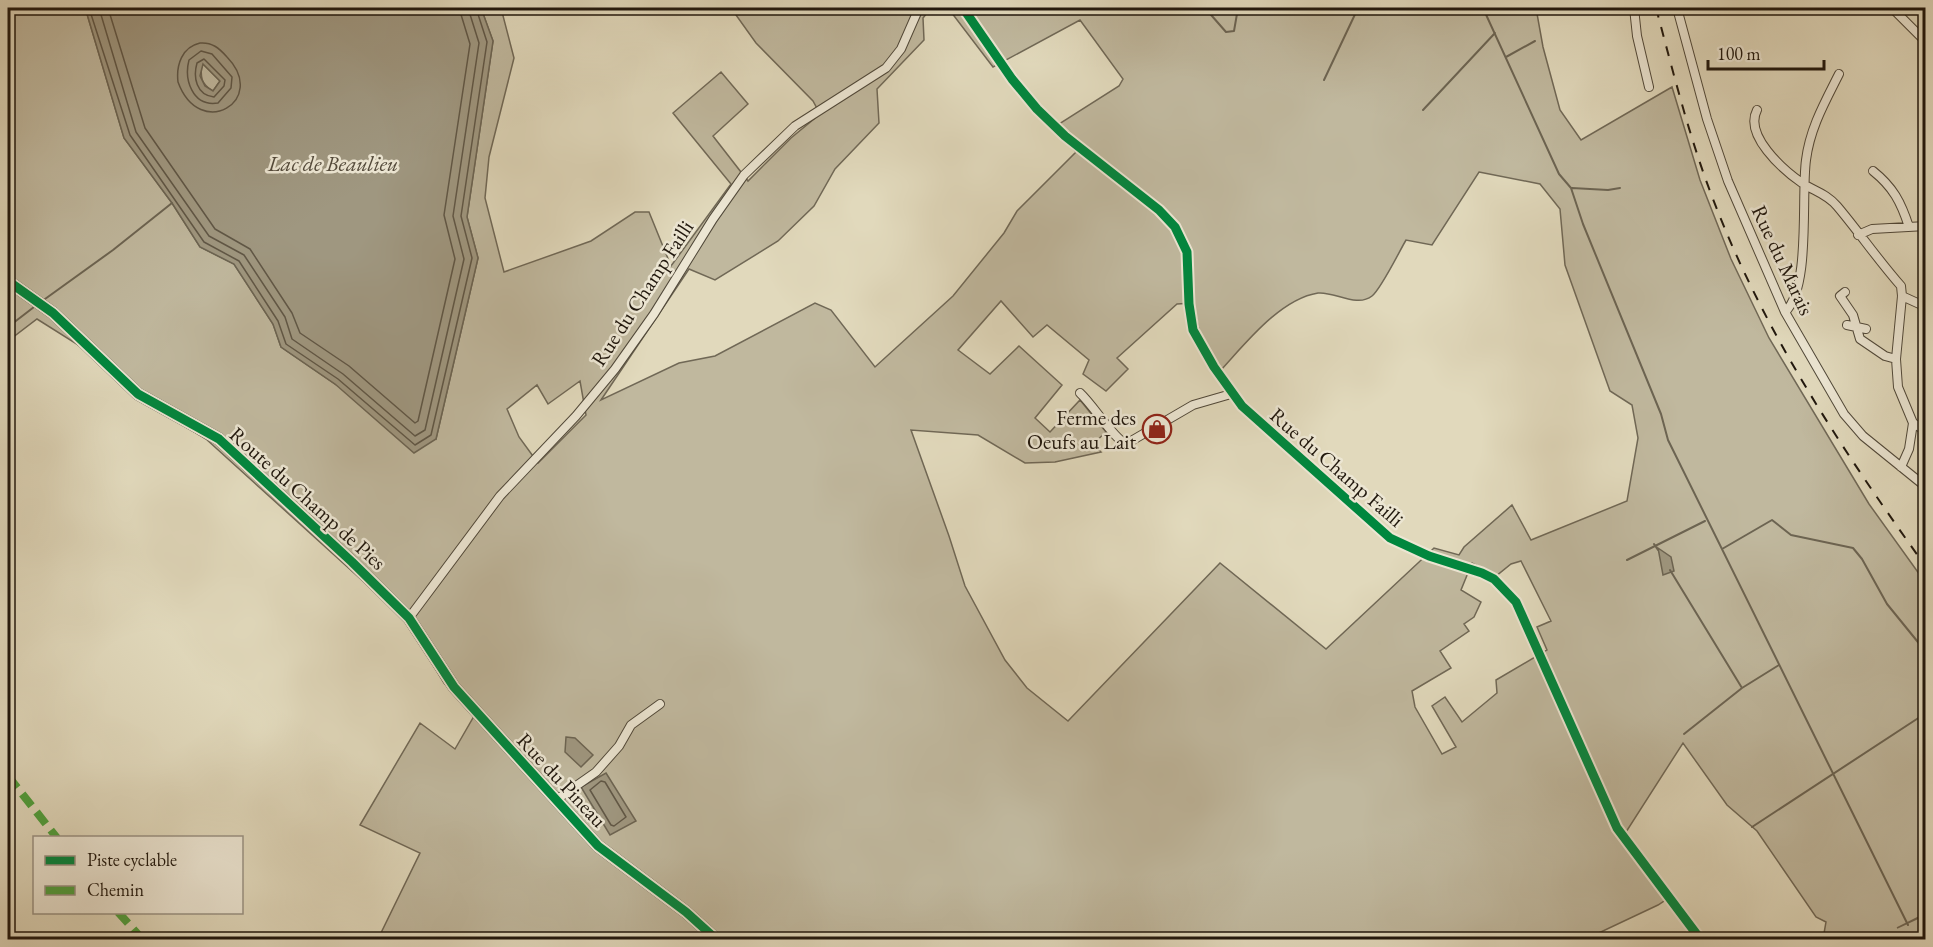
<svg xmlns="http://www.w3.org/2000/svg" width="1933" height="947" viewBox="0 0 1933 947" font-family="'EB Garamond',serif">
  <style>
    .green { fill: #c0b89e; stroke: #706856; stroke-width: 1.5; fill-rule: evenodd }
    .water { fill: #9f9780; stroke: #6c6452; stroke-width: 1.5; fill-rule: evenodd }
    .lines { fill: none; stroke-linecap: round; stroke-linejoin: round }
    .shore { stroke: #605746; stroke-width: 1.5 }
    .stream { stroke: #6c6452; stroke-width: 2 }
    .street-casing { stroke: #504839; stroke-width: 10 }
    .secondary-casing { stroke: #20170d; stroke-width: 13 }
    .street { stroke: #ece6d3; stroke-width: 8 }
    .secondary { stroke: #ece6d3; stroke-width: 10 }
    .rail { stroke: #20170d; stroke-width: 2; stroke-dasharray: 10 10; stroke-linecap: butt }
    .quiet { stroke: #50a13e; stroke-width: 8; stroke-dasharray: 15 8; stroke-linecap: butt }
    .cycleway-casing { stroke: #ece6d3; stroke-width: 13 }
    .cycleway { stroke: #00873e; stroke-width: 9 }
    .labels { text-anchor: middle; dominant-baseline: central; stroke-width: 5; stroke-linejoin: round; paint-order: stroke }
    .street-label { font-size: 21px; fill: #20170d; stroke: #ece6d3 }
    .poi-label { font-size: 21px; fill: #20170d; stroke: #ece6d3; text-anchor: end }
    .water-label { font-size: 22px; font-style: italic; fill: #534a3b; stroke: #ece6d3 }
  </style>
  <rect width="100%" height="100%" fill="#e1d9bc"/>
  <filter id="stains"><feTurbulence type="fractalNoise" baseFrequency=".00333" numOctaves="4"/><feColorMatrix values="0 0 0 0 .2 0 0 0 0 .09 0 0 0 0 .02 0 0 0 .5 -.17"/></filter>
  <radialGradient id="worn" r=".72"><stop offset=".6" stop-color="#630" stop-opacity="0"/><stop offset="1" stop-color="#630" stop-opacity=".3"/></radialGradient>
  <!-- green -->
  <path class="green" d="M8,8H81L87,14L124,138L172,203L200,247L234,264L273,324L281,347L335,384L436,439L478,258L467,217L493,41L481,8H501L514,58L489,157L485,198L504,272L591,241L635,212H649L671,266L731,184L673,113L721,72L748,104L713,136L748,181L791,138L820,114L813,101L756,43L731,8H931L923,18L924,40L877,89L879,123L835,169L814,206L778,241L715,280L689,269L601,400L679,363L715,356L815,303L831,310L875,367L953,296L1004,233L1017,211L1076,152L1051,129L1119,86L1123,79L1080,20L993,67L948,8H1536L1543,47L1560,110L1581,140L1672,87L1700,180L1731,259L1769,338L1869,504L1925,582V914L1897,928L1925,915V939H1823L1826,922L1816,917L1757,831L1727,805L1683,743L1626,832L1673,895L1658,905L1586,939H378L420,853L360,825L420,723L455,749L474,716L444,683L406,620L206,439L132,394L80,346L37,319L8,341ZM1479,172L1540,184L1560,209L1565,265L1610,391L1632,405L1638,438L1627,501L1531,540L1512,505L1464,547L1459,555L1434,548L1326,649L1220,563L1068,721L1027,688L1005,660L965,586L949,536L911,430L978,435L1025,463L1055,462L1101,452L1093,444L1106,432L1080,400L1050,432L1035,418L1062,385L1019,346L990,374L958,350L1001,301L1033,337L1047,325L1089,360L1083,374L1106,391L1128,369L1117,358L1177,304L1193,303L1199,330L1221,370C1245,344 1280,299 1318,293C1334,291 1357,308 1372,296C1381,289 1399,252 1406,240L1432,245ZM580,381L586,415L538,463L519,437L507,409L537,385L548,404ZM1521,561L1551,621L1537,627L1547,650L1496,680L1497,693L1462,722L1445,697L1432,706L1456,747L1442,754L1415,707L1412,691L1451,668L1440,651L1469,631L1464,624L1474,617L1481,602L1461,590L1472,563L1496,576L1511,564Z
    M202,63L220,81L213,91C201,84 200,77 202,63Z"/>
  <!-- water -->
  <path class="water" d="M81,8H481L493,41L467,217L478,258L436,439L414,453L335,384L281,347L273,324L234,264L200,247L172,203L124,138L87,14ZM203,64L220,81L213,91L205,86L200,76Z
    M1658,548L1671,557L1674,571L1663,575Z
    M566,737L575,738L593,755L581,767L565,752Z
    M606,773L636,821L610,835L581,787Z"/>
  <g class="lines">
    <!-- shore -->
    <path class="shore" d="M89,8L130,135L204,242L239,261L278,321L286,344L338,379L415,445L431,435L472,258L461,216L487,42L476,8
      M99,8L136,132L209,236L244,255L285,317L292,339L343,374L415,436L425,430L464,259L453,216L479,43L468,8
      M108,8L145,128L215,229L250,249L292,313L300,333L349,366L415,423L418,421L455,259L444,215L470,44L459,8
      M200,43C212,42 219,48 227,57C269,100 200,142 178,82C176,65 182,47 200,43Z
      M201,51L212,54L232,77L231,88L218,103C192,107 184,79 189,60Z
      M204,59L225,80L224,86L214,97C196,95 193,77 197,63Z
      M601,781L605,782L626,817L614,826L611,825L590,790Z"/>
    <!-- stream -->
    <path class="stream" d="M1205,8L1226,32L1234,31L1238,8
      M1483,8L1559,174L1571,188L1583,224L1661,414L1668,440L1908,925
      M1208,11L1228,8
      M1506,57L1535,41
      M1324,80L1358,8
      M1423,110L1495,33
      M1572,188L1608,190L1620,188
      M45,299L113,250L172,203
      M8,327L34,307
      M1654,544L1658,550
      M1722,549L1772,520L1791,535L1853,548L1862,559L1887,604L1926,652
      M1627,560L1705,521
      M1670,570L1742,688
      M1684,734L1742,688L1779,665
      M1752,827L1926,713"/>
    <!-- street casing -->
    <g class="street-casing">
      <path id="street" d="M963,8L1012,79L1037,109L1065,136L1159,210L1175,227L1187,252L1189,304L1193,330L1214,367L1242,406L1390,538L1429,556L1482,573L1494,579L1516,602L1617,828L1701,940
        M1634,8L1637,36L1649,87
        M1677,8L1707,119L1728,181L1785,312L1844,414L1863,436L1926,487
        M1892,8L1926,42
        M1757,110C1744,135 1782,169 1802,183C1814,191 1827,194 1837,206C1859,232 1878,260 1901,286L1902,296L1896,359L1898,387L1913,423L1909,449L1901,467
        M1873,171C1893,187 1901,202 1909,227
        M1858,235L1872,229L1926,226
        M1845,292L1840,296L1853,315L1860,339L1885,356L1896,359
        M1902,296L1926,307
        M1785,312C1811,288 1801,196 1806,160C1810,128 1825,102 1839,74
        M1847,325L1866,329
        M1080,393C1094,406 1113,438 1126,444L1193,405L1231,394
        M1913,423L1926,431
        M409,618L500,496L576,416L615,369L654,314L713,219L744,175L795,126L886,68L901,49L919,8
        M556,800L596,772L619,746L631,725L660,704"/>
    </g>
    <!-- secondary casing -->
    <g class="secondary-casing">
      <path id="secondary" d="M8,281L53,313L138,394L219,439L352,562L409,618L454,687L598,846L686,912L717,940"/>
    </g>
    <!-- street -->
    <use href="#street" class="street"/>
    <!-- secondary -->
    <use href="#secondary" class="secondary"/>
    <!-- rail -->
    <path class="rail" d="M1656,8C1673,71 1689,137 1713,199C1764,333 1843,451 1926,567"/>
    <!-- quiet -->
    <path class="quiet" d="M8,776L57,838
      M118,912L143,940"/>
    <!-- cycleway casing -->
    <g class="cycleway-casing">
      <path id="cycleway" d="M963,8L1012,79L1037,109L1065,136L1159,210L1175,227L1187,252L1189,304L1193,330L1214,367L1242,406L1390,538L1429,556L1482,573L1494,579L1516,602L1617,828L1701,940
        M8,281L53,313L138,394L219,439L352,562L409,618L454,687L598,846L686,912L717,940"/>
    </g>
    <!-- cycleway -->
    <use href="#cycleway" class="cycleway"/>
  </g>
  <!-- icons -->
  <defs>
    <g id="shop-ring" transform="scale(1.5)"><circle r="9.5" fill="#ece6d3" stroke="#8f2418" stroke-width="1.5"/><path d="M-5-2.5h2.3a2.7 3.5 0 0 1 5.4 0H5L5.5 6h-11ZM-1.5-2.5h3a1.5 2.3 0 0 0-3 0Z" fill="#8f2418"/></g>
  </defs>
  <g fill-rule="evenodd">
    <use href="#shop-ring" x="1157" y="429"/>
  </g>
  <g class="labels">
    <!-- street labels -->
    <g class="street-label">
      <text transform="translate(1783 260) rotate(65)">Rue du Marais</text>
      <text transform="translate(642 293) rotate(-57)">Rue du Champ Failli</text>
      <text transform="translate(1337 467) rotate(41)">Rue du Champ Failli</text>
      <text transform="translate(308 498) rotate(42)">Route du Champ de Pies</text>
      <text transform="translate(562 780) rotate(47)">Rue du Pineau</text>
    </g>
    <!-- poi labels -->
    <g class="poi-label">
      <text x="1136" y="417">Ferme des<tspan x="1136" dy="24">Oeufs au Lait</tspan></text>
    </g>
    <!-- water labels -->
    <g class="water-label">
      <text x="333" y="163">Lac de Beaulieu</text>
    </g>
  </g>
  <!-- margin -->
  <rect width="1933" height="947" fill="none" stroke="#e1d9bc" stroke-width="30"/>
  <rect x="9" y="9" width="1915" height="929" fill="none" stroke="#20170d" stroke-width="3"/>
  <rect x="15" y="15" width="1903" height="917" fill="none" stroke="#20170d" stroke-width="1.5"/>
  <!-- legend -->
  <rect x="33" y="836" width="210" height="78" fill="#ece6d3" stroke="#9a9384" stroke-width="1.5"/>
  <rect x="45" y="856" width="30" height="9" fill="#00873e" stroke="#9a9384" stroke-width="1.5"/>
  <text x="87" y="866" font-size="18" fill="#20170d">Piste cyclable</text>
  <rect x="45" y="886" width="30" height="9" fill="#50a13e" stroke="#9a9384" stroke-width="1.5"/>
  <text x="87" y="896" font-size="18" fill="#20170d">Chemin</text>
  <!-- scale -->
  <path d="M1708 60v9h116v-9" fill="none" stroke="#20170d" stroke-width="3"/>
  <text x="1717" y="60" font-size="18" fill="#20170d" stroke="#ece6d3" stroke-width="4.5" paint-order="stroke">100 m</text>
  <rect width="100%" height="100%" filter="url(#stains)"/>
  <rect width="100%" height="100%" fill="url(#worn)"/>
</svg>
